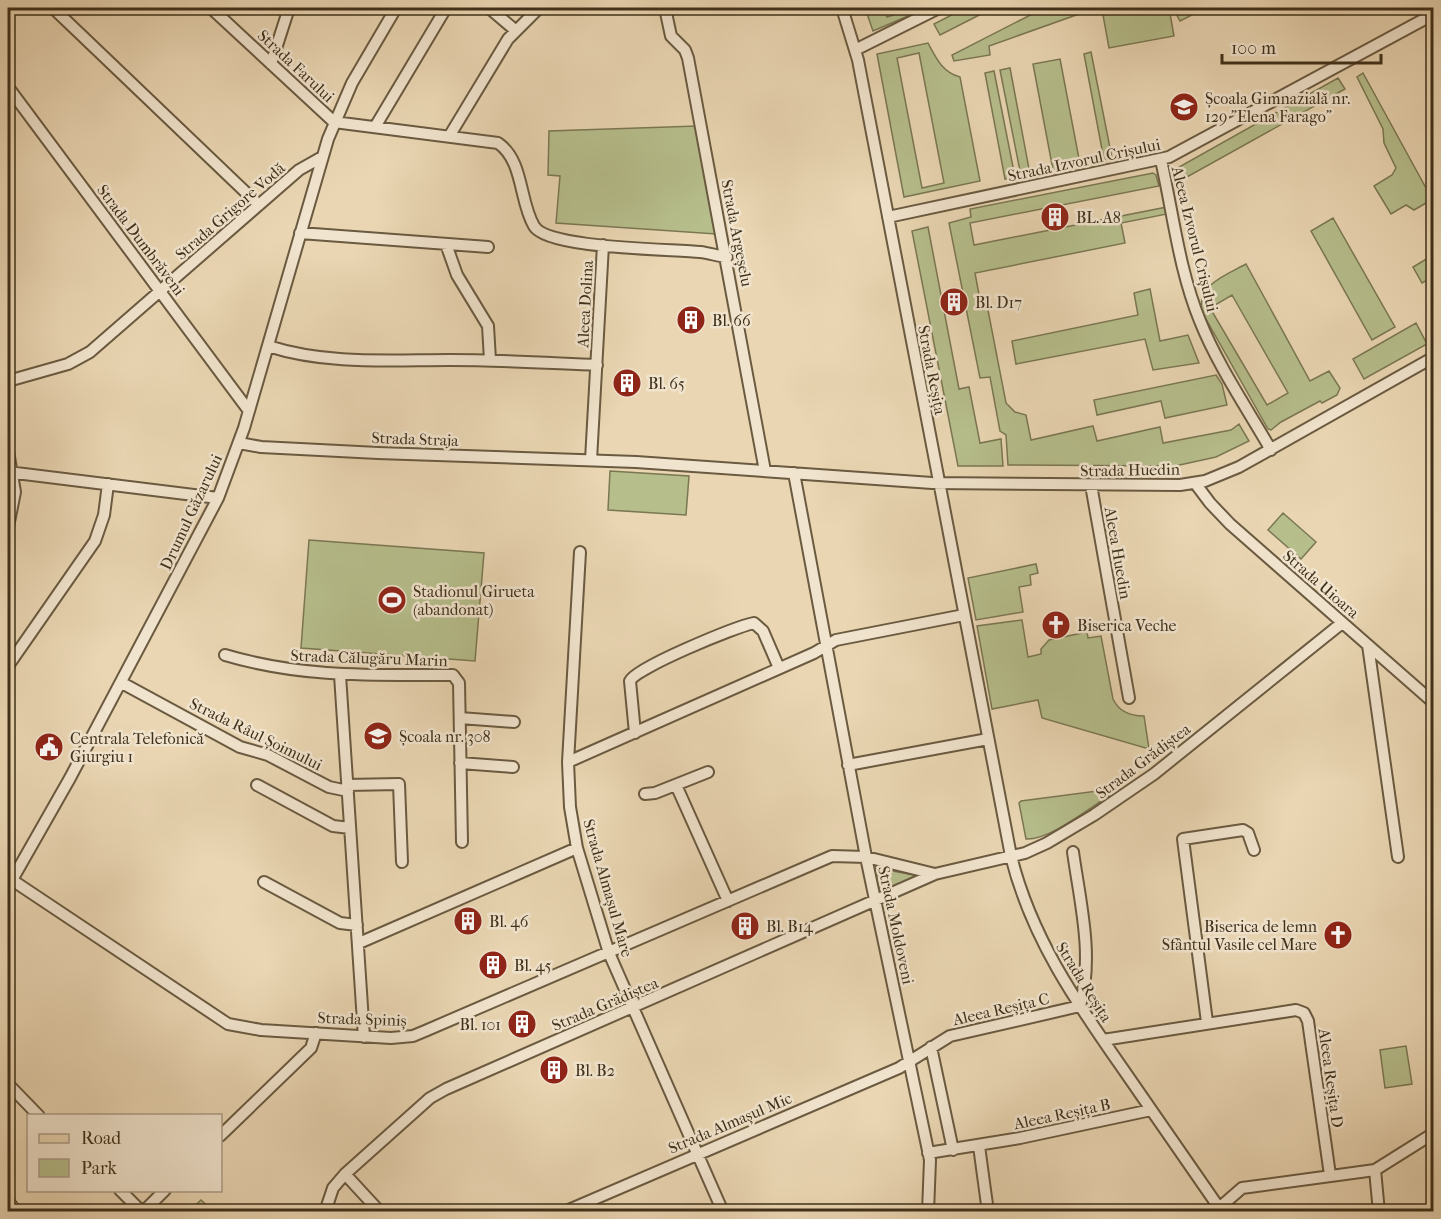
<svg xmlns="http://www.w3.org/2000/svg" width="1441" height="1219" viewBox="0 0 1441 1219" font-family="'IM FELL French Canon',serif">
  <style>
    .green { fill: #b6be8c; stroke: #7a7753; stroke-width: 1.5; fill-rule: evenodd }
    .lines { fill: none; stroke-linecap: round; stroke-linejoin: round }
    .minor-casing { stroke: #6a5a40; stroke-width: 14 }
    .major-casing { stroke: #3f301a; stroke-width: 16 }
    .minor { stroke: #f1e4ce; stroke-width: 10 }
    .major { stroke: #ead6b3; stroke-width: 14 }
    .labels { text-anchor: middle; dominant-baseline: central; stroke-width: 5; stroke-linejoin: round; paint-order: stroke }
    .street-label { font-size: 16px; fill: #3f301a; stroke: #f1e4ce }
    .poi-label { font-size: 16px; fill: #3f301a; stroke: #f1e4ce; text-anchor: start }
  </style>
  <rect width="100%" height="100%" fill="#ead6b3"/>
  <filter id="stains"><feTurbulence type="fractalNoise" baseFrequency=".00333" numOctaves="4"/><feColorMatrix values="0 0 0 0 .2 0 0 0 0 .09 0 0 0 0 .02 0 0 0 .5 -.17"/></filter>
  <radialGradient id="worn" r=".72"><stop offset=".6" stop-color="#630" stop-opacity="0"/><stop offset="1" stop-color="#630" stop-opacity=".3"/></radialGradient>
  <!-- green -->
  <path class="green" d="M865,8H883L887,17L906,11L908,16L873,31Z
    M965,8H993L940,35L934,24Z
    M1044,8H1096L989,46L990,55L954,61L952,55Z
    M1147,8H1169L1174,36L1109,48L1103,15Z
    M1173,8H1201L1202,10L1180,21Z
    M928,43C936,58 942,72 960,77L980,181L904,197L877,54ZM919,53L944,183L922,188L897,58Z
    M1091,52L1112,158L1104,160L1084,54Z
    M1060,59L1080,164L1053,170L1033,64Z
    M1010,68L1030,174L1021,176L1000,70Z
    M994,71L1015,177L1005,179L985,73Z
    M1363,73L1426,188L1433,184V199L1414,210L1406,205L1391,214L1374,186L1392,175L1396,168L1384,143L1383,129L1357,77Z
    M1338,78L1345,89L1178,182L1172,171Z
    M697,126L716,234L556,223L560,176L548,175L549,131Z
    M1153,173L1156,175L1159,186L970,223L974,245L1167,207V214L1121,223L1125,243L975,273L980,300L987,305L1006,403L1015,412L1026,415L1031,440L1093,426L1097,441L1160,427L1163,443L1231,430L1239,424L1249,441L1216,457L1175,466L1008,465L1006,435L1000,431L990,377L980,378L949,223L971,217L970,209Z
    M1333,218L1395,327L1372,340L1311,231Z
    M928,227L959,389L969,387L980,443L1001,439L1003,466H958L912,231Z
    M1433,255V277L1422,283L1413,267Z
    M1246,264L1310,381L1329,371L1340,388L1337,395L1322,403L1320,401L1281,422L1271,430L1268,429L1202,312C1196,285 1226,275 1246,264ZM1232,295L1288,393L1267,405L1210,308Z
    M1150,289L1160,341L1188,335L1199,363L1153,370L1145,339L1016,364L1012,341L1138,315L1134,293Z
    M1416,323L1427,344L1364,379L1353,359Z
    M1216,375L1222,384L1227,405L1165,418L1161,401L1097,415L1094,400Z
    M610,471L689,476L686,515L608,510Z
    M1283,513L1316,542L1301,559L1268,530Z
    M309,540L484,553L475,661L301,648Z
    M1036,564L1038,573L1030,575L1031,585L1019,587L1023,612L976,620L968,578Z
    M1022,620L1028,657L1041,654V649L1049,640L1087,632L1088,638L1101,636L1113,699C1119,712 1131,716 1144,716L1149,749L1042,718L1038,700L992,709L977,626Z
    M1105,790L1109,796C1088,809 1050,840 1026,839L1019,803L1021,801Z
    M875,868L921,876L880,893Z
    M1406,1046L1412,1084L1385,1088L1380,1050Z
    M201,1200L213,1211H189Z"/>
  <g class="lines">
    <!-- minor casing -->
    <g class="minor-casing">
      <path id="minor" d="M53,8L259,205
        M211,8L334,122L498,143C524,161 519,201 534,226C547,249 671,249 700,252C709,253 718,256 727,257
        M489,8L515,30
        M665,8L671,36L685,50L688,58L765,471
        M842,8L858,60L1011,856C1031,937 1076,1002 1123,1069C1156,1117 1189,1164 1222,1212
        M855,50L939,8
        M271,64L289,8
        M8,87L249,411
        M375,127L446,8
        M450,135L508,39L539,8
        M1161,160C1173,213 1179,270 1200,321C1218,366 1247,408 1271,450
        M888,217L1169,157L1434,14
        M300,233L488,247
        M446,244L457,275L488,326L490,360
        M268,346C327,365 389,360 450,360C499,360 548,363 597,365
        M8,381L68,364L90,352L299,170L322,157
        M239,443L261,447L378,453L636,462L932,483L1180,485L1205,481L1239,467L1434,357
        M8,451L15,492L8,527
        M591,460L603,245
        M8,472L218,498
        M794,473L866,857L930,1160L928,1212
        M1195,483L1210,503L1230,524L1434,703
        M1091,485L1129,698
        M580,552L568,762L570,807L577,848L609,953L723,1212
        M1368,645L1398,857
        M225,655C302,678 374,675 453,675L459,683L462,842
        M8,666L95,541L104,515L108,484
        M340,675L364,1037
        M122,683L240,747L268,755L329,787L348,791
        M460,718L514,722
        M635,733L630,681C635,668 735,627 754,623L763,631L779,668
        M568,762L814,653L836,640L964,615
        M460,763L513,767
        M848,765L988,739
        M257,785L333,826L350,828
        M347,785L399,784L402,862
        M676,785L728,901
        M645,794L655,793L708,772
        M12,880L228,1024L261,1030L391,1038L413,1036L425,1031L832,856L866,857L935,874
        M264,882L340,923L357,925
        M8,887L70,778L218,498L244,428L328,139L352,83L396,8
        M359,943L577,848
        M1207,1022L1183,839L1243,830L1248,833L1254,850
        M1103,1040L1296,1010L1304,1013L1308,1021L1330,1175
        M931,1047L953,1150
        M8,1084L39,1116
        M220,1136L311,1048L316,1033
        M979,1146L988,1212
        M928,1153L1020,1138L1151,1110
        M1375,1170L1379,1212
        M345,1174L380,1212
        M120,1190L142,1212
        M143,1212L165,1190
        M325,1212L333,1188L345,1174L430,1098L446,1089L935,874L1025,853L1047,843L1094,815L1154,774L1342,623
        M564,1212L899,1068L950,1036L1080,1006C1094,956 1080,902 1073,852
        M1204,1212L1219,1208L1242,1188L1375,1170L1434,1133"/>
    </g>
    <!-- major casing -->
    <g class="major-casing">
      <path id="major" d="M8,1203L15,1212"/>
    </g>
    <!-- minor -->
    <use href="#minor" class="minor"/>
    <!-- major -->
    <use href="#major" class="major"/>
  </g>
  <!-- icons -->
  <defs>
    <g id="school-disc" transform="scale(1.5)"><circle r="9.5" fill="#8f2418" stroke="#f1e4ce"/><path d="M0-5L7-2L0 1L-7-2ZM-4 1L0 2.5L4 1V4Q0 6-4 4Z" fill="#fff"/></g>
    <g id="building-disc" transform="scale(1.5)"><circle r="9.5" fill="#8f2418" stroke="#f1e4ce"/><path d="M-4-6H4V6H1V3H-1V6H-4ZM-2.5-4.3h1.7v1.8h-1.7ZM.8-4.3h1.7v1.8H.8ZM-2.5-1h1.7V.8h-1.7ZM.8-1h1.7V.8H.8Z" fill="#fff"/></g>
    <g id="stadium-disc" transform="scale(1.5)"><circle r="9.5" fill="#8f2418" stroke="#f1e4ce"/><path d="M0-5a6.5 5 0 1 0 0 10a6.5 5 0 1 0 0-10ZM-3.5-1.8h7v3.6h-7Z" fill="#fff"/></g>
    <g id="church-disc" transform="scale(1.5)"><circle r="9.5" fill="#8f2418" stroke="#f1e4ce"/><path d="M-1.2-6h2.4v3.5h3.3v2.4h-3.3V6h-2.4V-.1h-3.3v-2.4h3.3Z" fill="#fff"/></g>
    <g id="university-disc" transform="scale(1.5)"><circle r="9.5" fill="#8f2418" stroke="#f1e4ce"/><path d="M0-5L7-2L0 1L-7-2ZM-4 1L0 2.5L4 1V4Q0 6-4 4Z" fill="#fff"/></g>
    <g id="civic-disc" transform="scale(1.5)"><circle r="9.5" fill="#8f2418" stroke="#f1e4ce"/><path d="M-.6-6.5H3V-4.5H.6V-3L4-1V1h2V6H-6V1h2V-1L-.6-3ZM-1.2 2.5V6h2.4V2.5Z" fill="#fff"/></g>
  </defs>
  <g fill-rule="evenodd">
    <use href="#school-disc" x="1184" y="107"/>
    <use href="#building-disc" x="1055" y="217"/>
    <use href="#building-disc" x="954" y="302"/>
    <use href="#building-disc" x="691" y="320"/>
    <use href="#building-disc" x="627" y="383"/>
    <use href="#stadium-disc" x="392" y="600"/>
    <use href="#church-disc" x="1056" y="625"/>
    <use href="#university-disc" x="378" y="736"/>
    <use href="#civic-disc" x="49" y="747"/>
    <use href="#building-disc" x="468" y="921"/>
    <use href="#building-disc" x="745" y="926"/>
    <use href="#church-disc" x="1338" y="935"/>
    <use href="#building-disc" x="493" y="965"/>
    <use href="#building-disc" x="522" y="1024"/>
    <use href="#building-disc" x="554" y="1070"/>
  </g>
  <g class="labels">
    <!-- street labels -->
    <g class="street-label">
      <text transform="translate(296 66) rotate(43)">Strada Farului</text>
      <text transform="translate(1084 160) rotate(-12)">Strada Izvorul Crișului</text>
      <text transform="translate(230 211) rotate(-41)">Strada Grigore Vodă</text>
      <text transform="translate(737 233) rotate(79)">Strada Argeșelu</text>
      <text transform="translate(1195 239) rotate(76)">Aleea Izvorul Crișului</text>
      <text transform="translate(141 240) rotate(53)">Strada Dumbrăveni</text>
      <text transform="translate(585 304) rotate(-87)">Aleea Dolina</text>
      <text transform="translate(932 370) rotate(79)">Strada Reșița</text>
      <text transform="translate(415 439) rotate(2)">Strada Straja</text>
      <text transform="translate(1130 470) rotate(-1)">Strada Huedin</text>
      <text transform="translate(191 512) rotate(-65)">Drumul Găzarului</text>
      <text transform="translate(1118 553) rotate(80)">Aleea Huedin</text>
      <text transform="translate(1321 584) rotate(41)">Strada Uioara</text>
      <text transform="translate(369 658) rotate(2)">Strada Călugăru Marin</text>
      <text transform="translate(256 734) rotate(26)">Strada Râul Șoimului</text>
      <text transform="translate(1143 761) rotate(-37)">Strada Grădiștea</text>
      <text transform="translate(608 888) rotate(74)">Strada Almașul Mare</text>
      <text transform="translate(896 925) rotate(78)">Strada Moldoveni</text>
      <text transform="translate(1084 982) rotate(58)">Strada Reșița</text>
      <text transform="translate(605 1004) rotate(-23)">Strada Grădiștea</text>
      <text transform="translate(1001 1009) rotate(-13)">Aleea Reșița C</text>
      <text transform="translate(362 1019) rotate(2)">Strada Spiniș</text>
      <text transform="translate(1331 1078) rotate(82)">Aleea Reșița D</text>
      <text transform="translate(1062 1114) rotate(-12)">Aleea Reșița B</text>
      <text transform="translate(730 1123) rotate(-23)">Strada Almașul Mic</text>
    </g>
    <!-- poi labels -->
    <g class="poi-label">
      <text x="1205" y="98">Școala Gimnazială nr.<tspan x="1205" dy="18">129 "Elena Farago"</tspan></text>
      <text x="1076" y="217">BL. A8</text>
      <text x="975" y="302">Bl. D17</text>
      <text x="712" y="320">Bl. 66</text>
      <text x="648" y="383">Bl. 65</text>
      <text x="413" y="591">Stadionul Girueta<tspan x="413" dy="18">(abandonat)</tspan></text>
      <text x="1077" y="625">Biserica Veche</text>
      <text x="399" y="736">Școala nr. 308</text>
      <text x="70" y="738">Centrala Telefonică<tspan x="70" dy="18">Giurgiu 1</tspan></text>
      <text x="489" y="921">Bl. 46</text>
      <text x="766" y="926">Bl. B14</text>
      <text x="1317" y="926" text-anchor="end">Biserica de lemn<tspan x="1317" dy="18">Sfântul Vasile cel Mare</tspan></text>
      <text x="514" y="965">Bl. 45</text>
      <text x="501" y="1024" text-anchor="end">Bl. 101</text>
      <text x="575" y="1070">Bl. B2</text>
    </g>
  </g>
  <!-- margin -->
  <rect width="1441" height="1219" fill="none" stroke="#ead6b3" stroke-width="30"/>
  <rect x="9" y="9" width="1423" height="1201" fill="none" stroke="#3f301a" stroke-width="3"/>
  <rect x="15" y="15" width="1411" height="1189" fill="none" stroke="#3f301a" stroke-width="1.5"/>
  <!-- legend -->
  <rect x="27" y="1114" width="195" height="78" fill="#f1e4ce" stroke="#aa9c86" stroke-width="1.5"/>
  <rect x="39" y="1134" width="30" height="9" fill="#ead6b3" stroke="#aa9c86" stroke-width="1.5"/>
  <text x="81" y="1144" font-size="18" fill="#3f301a">Road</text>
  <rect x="39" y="1159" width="30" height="18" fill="#b6be8c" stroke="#aa9c86" stroke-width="1.5"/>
  <text x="81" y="1174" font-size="18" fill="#3f301a">Park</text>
  <!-- scale -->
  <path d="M1222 54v9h159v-9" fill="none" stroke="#3f301a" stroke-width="3"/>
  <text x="1231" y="54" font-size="18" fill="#3f301a" stroke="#f1e4ce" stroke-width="4.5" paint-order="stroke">100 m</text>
  <rect width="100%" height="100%" filter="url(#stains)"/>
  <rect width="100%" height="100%" fill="url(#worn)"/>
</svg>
